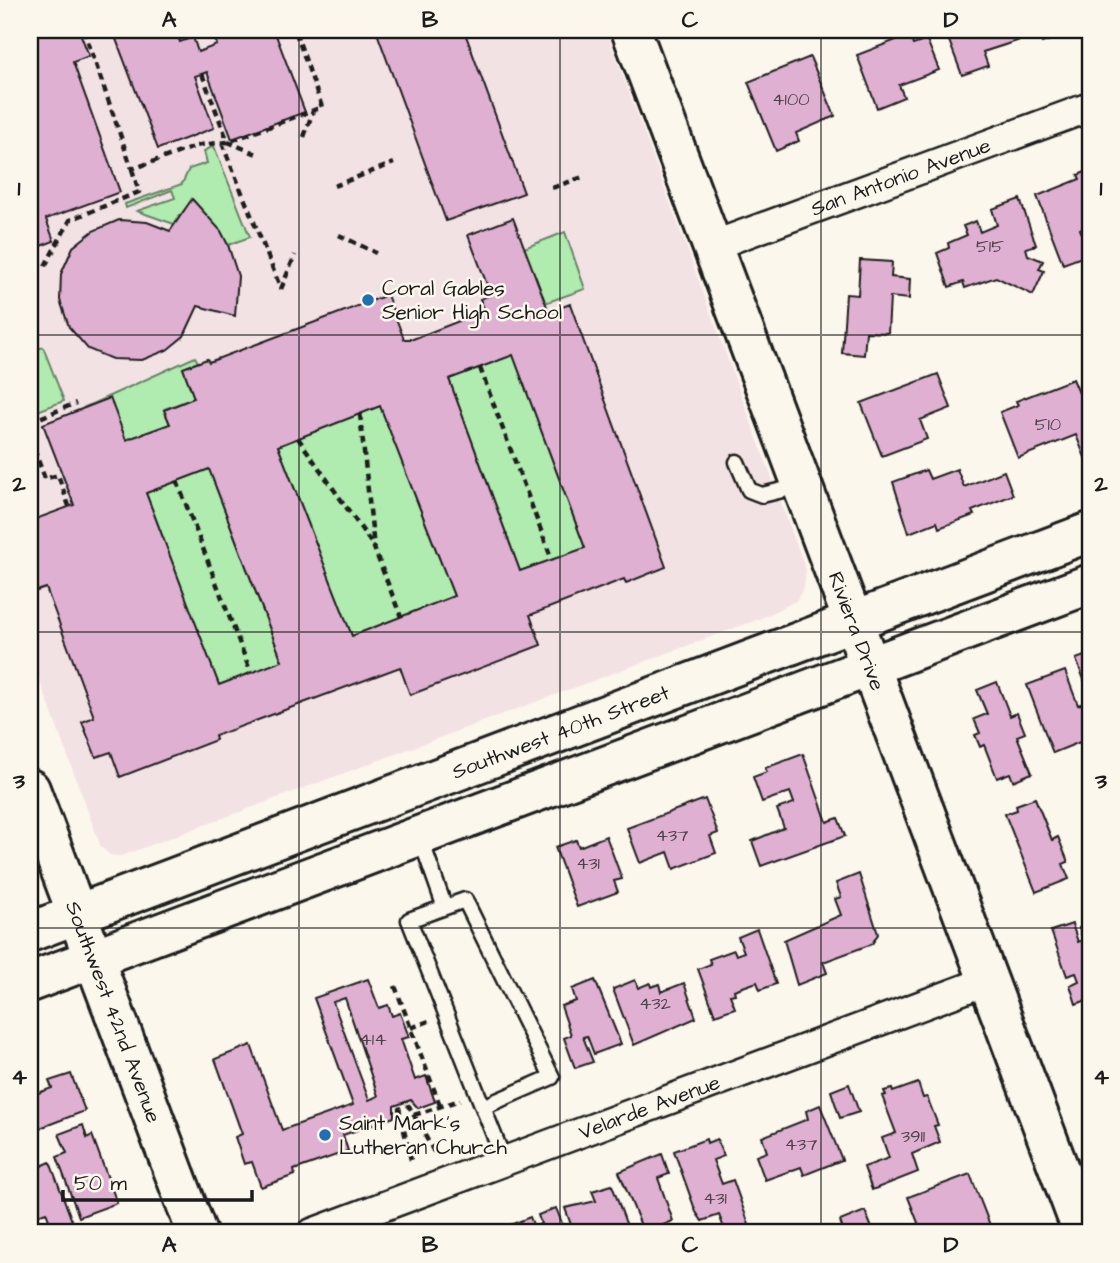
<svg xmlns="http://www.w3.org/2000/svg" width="1120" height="1263" viewBox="0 0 1120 1263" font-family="'Architects Daughter',sans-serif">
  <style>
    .built { fill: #f3e2e4 }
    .green { fill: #b0ebb0; stroke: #668466; stroke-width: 2 }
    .building { fill: #dfb0d2; stroke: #1c1c1c; stroke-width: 2; fill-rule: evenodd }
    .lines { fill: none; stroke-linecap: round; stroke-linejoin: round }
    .lane-casing { stroke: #1c1c1c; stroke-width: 19 }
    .street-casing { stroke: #1c1c1c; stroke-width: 33 }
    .secondary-casing { stroke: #1c1c1c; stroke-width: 44 }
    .primary-casing { stroke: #1c1c1c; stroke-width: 44 }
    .path { stroke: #1c1c1c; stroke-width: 4.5; stroke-dasharray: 7 5; stroke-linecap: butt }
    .lane { stroke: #fbf7ec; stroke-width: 14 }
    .street { stroke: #fbf7ec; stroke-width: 28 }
    .secondary { stroke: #fbf7ec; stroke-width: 38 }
    .primary { stroke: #fbf7ec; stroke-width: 38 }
    .grid { fill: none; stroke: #1c1c1c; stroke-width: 2; stroke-opacity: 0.55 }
    .poi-dot { fill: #1f6fb2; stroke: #fbf7ec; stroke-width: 2.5 }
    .labels { text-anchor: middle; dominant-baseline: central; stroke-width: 5; stroke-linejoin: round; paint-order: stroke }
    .number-label { font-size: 18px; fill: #4d414a }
    .street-label { font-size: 21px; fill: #1c1c1c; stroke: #fbf7ec }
    .poi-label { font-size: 21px; fill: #1c1c1c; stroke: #fbf7ec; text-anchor: start }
    .neatline { fill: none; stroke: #1c1c1c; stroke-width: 2.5 }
    .grid-label { font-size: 23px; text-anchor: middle; font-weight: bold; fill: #1c1c1c }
  </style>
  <rect width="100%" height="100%" fill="#fbf7ec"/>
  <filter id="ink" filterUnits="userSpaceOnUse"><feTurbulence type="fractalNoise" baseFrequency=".0143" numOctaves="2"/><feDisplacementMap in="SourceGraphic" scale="14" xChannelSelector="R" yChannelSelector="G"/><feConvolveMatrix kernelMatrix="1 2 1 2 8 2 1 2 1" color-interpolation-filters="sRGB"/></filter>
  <g filter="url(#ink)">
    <!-- built -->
    <path class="built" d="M30,30H606L806,570L804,587L796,601L759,619L121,856L110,855L101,847L30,654Z"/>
    <!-- green -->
    <path class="green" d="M214,146L250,237L228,245L192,200L174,224L137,211L175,198L172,190L126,208L125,204L182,184L189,169L207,163L204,151Z
      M565,232L585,289L545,303L524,248Z
      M43,347L64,401L35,412L30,410V352Z
      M513,355L585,548L520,571L449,379Z
      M195,357L198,362L183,368L194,398L164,409L170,424L126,440L110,399L83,408Z
      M380,406L454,596L352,636L278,446Z
      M209,469L282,661L219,685L146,493Z"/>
    <!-- building -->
    <path class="building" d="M30,30H79L89,56L73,62L120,192L46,219L54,241L30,250Z
      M142,30H175L180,42L193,37L198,52L217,45L213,33L222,30H274L305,112L232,139L207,72L195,76L214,128L158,149L116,39Z
      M376,30H452L454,36L465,33L524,193L446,221Z
      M945,30H1020L1023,39L983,52L988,66L962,75Z
      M1036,30H1066L1068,33L1042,43Z
      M909,35L913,45L927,40L939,70L899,85L904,97L877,108L857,55Z
      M810,57L835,116L796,133L799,141L776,151L748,82Z
      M1090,170V225L1080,229L1090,254L1063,264L1037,196L1080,179L1078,175Z
      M192,199L221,231L228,245L238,276L235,316L198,306L184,336L167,350L142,360L112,359L88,349L69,327L60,300L61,274L73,247L93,231L119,220L147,222L170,231Z
      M1020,199L1036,245L1026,248L1028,255L1043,261L1039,269L1044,271L1033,295L996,277L965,288L963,282L949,287L937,253L949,248L948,243L967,235L963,226L976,221L980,232L997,225L992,209Z
      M513,218L549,312L570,304L666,567L626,583L624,579L530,615L541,645L410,695L400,667L215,736L216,740L120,777L111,752L96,757L82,722L94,717L46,588L34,592L30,581V516L35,514L36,519L74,505L43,424L110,398L126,440L170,424L164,410L194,398L183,368L207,359L209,362L387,295L404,339H413L485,311L480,299L491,295L468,235ZM513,355L585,548L520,571L449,379ZM380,406L454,596L352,636L278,446ZM209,469L282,661L219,685L146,493Z
      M860,260L892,262L891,277L910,279L909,299L890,297L888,333L866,332L864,355L842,353L846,294L858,295Z
      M938,374L951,408L920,420L927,439L882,456L861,403Z
      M1073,379L1079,393L1090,389V470L1076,435L1018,458L1000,412L1018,405L1016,401Z
      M957,469L964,487L1004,471L1013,495L972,511L974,515L939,528L937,522L909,533L893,482L926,470L930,479Z
      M1090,654V695L1076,659Z
      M1065,671L1078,705L1084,703L1090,719V738L1053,753L1027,685Z
      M997,682L1010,716L1017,713L1025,733L1017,736L1032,773L1013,781L1010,773L997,778L984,745L980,747L975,735L980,733L974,719L987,714L977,690Z
      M803,754L827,822L838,818L845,836L761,866L752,841L784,828L777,809L794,803L790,792L762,802L753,777L767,772L765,768Z
      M1035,798L1052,840L1058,837L1068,862L1063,864L1069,879L1036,892L1005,814L1017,810L1016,805Z
      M705,799L718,833L710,836L716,853L674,869L668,852L640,863L627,828Z
      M606,836L622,879L614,881L618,892L577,907L555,847L576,840L579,847Z
      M859,874L878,934L872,944L823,962L827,973L797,985L784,940L841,915L835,899L841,897L836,883Z
      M1090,923V999L1076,1004L1070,985L1079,981L1076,973L1067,976L1051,931L1072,924L1078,942L1083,940L1079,928Z
      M757,929L776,984L760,990L757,982L734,990L735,994L730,995L735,1008L715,1015L698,969L711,964L709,959L734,950L736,955L744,952L738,937Z
      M368,979L379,1008L388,1005L392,1016L400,1013L409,1037L401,1039L415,1080L426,1076L435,1102L418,1108L411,1100L394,1106V1117L343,1135L348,1151L294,1170L295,1175L261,1187L252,1162L244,1164L235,1137L242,1134L215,1059L251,1045L282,1130L353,1105L314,998ZM345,998L378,1096L369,1100L333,1002Z
      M595,980L621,1044L594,1054L587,1036L583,1037L593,1062L575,1068L564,1038L571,1035L561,1006L576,1001L572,989Z
      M635,980L638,988L650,983L651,987L659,984L661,992L684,983L696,1018L634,1045L613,989Z
      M71,1074L85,1111L32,1131L30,1096L52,1088L49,1081Z
      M918,1083L923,1098L927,1097L938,1125L934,1126L940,1142L912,1154L918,1172L872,1190L864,1167L889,1158L882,1138L896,1133L882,1096L886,1095L884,1091L892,1089L893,1092Z
      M849,1084L859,1112L840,1118L831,1091Z
      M820,1105L842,1160L804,1175L801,1167L765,1180L756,1156L767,1152L762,1137L808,1119L806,1111Z
      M83,1125L87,1138L92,1135L117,1203L79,1217L57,1157L67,1153L59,1134Z
      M706,1139L707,1143L717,1139L724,1156L713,1160L722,1184L733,1180L752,1233H726L719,1215L702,1221L696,1212L674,1151Z
      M662,1154L669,1174L658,1178L673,1221L651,1230L652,1233H644L619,1172Z
      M36,1156L39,1167L50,1162L72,1221L52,1228L46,1212L35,1216L40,1227L30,1231V1158Z
      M970,1174L993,1233H922L908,1197Z
      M612,1185L628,1229L626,1233H574L565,1208L596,1201L592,1191Z
      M556,1208L566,1233H513L510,1225L530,1217L534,1227L541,1224L538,1215Z
      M865,1211L874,1233H844L840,1221Z"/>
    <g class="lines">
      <!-- lane casing -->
      <g class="lane-casing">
        <path id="lane" d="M737,462L749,490L762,495L799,486
          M420,837L444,905
          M483,1107L552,1077L465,900L409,920L505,1163"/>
      </g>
      <!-- street casing -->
      <g class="street-casing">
        <g id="street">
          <path id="s1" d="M712,246L1090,107"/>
          <path id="s2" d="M312,1233L989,980"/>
        </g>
      </g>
      <!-- secondary casing -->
      <g class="secondary-casing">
        <g id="secondary">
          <path id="s3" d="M631,30L1083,1233"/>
        </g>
      </g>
      <!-- primary casing -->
      <g class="primary-casing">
        <g id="primary">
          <path id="s4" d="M30,789L197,1233"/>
          <path id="s5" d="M30,932L1090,532"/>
          <path d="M30,982L1090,584"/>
        </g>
      </g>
      <!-- path -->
      <path class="path" d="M84,30L132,169L200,145L228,142L322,107L296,33
        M186,30L189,39
        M202,74L228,142L257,154
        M304,137L313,111
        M222,143L281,289
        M334,186L394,163
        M552,188L583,177
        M339,235L376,253
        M45,266L70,220L139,192L132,169
        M281,289L295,255
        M480,368L552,560
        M360,414L374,548L401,617
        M30,422L76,403
        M30,438L45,479L58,475L69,506
        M298,438L374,547
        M177,481L251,673
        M395,986L441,1108
        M411,1028L429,1021
        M414,1115L460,1100
        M411,1160L399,1109L409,1106L434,1152"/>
      <!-- lane -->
      <use href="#lane" class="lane"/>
      <!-- street -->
      <use href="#street" class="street"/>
      <!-- secondary -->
      <use href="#secondary" class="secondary"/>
      <!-- primary -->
      <use href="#primary" class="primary"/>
    </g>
  </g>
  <!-- grid -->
  <path class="grid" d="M299,30V1233M560,30V1233M821,30V1233M30,335H1090M30,632H1090M30,928H1090"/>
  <!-- markers -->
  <g class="poi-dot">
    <circle cx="368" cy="300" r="7"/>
    <circle cx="325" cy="1135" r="7"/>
  </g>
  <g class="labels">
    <!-- number labels -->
    <g class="number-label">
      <text x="791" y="99">4100</text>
      <text x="990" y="246">515</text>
      <text x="1048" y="424">510</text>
      <text x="672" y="835">437</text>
      <text x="588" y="863">431</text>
      <text x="655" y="1003">432</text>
      <text x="373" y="1039">414</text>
      <text x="913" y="1136">3911</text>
      <text x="801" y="1144">437</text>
      <text x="715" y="1198">431</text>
    </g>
    <!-- street labels -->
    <g class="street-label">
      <text stroke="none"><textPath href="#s1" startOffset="201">San Antonio Avenue</textPath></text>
      <text stroke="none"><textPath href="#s3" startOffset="642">Riviera Drive</textPath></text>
      <text stroke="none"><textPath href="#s5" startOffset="567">Southwest 40th Street</textPath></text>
      <text stroke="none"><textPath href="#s4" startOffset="238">Southwest 42nd Avenue</textPath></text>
      <text stroke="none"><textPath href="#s2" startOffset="360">Velarde Avenue</textPath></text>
    </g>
    <!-- poi labels -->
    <g class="poi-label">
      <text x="382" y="288">Coral Gables<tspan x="382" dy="24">Senior High School</tspan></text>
      <text x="339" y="1123">Saint Mark's<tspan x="339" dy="24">Lutheran Church</tspan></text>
    </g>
  </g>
  <!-- margin -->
  <rect width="1120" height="1263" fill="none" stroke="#fbf7ec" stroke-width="77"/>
  <!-- scale -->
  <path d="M63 1190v10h189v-10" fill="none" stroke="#1c1c1c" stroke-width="3.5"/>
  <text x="74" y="1190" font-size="21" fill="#1c1c1c" stroke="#fbf7ec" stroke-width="5" paint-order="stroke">50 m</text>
  <rect x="38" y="38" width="1044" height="1186" class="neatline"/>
  <g class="grid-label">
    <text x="169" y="27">A</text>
    <text x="430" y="27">B</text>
    <text x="690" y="27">C</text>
    <text x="951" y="27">D</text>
    <text x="19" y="195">1</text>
    <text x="1101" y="195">1</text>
    <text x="19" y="491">2</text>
    <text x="1101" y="491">2</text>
    <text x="19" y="788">3</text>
    <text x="1101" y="788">3</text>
    <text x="19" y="1084">4</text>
    <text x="1101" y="1084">4</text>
    <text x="169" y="1252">A</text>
    <text x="430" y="1252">B</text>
    <text x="690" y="1252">C</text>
    <text x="951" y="1252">D</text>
  </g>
</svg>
